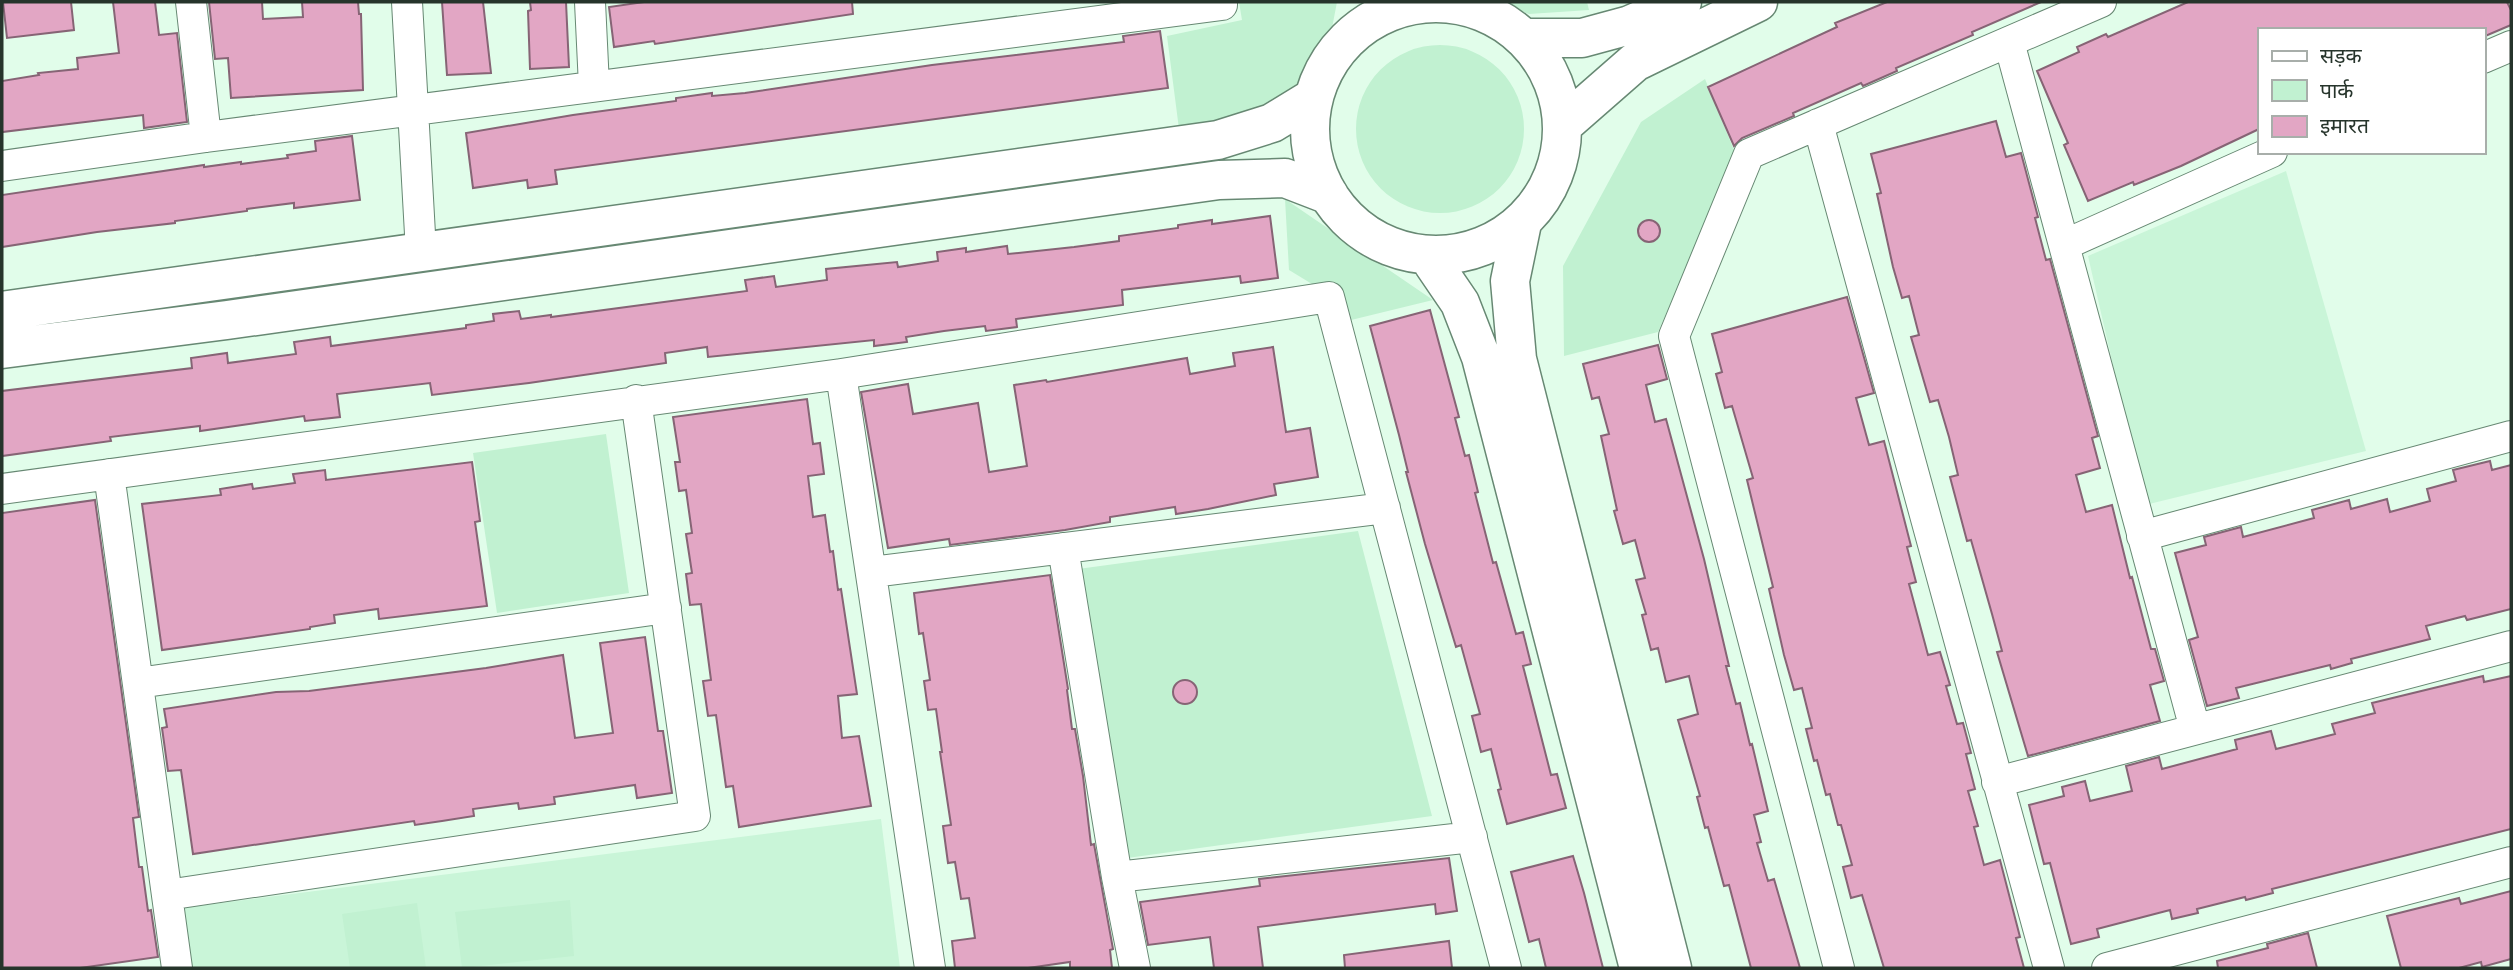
<svg xmlns="http://www.w3.org/2000/svg" width="2513" height="970" viewBox="0 0 2513 970" font-family="Merriweather,'Noto Sans Devanagari',serif">
  <style>
    .built { fill: #c9f5d8 }
    .green { fill: #c1f1d1 }
    .building { fill: #e2a6c4; stroke: #866475; stroke-width: 2 }
    .lines { fill: none; stroke-linecap: round; stroke-linejoin: round }
    .minor-casing { stroke: #678873; stroke-width: 32 }
    .tertiary-casing { stroke: #678873; stroke-width: 41 }
    .minor { stroke: #fff; stroke-width: 30 }
    .tertiary { stroke: #fff; stroke-width: 38 }
  </style>
  <rect width="100%" height="100%" fill="#e1fdea"/>
  <!-- built -->
  <path class="built" d="M2286,171L2366,451L2145,505L2088,256Z
    M881,819L900,968H191L182,908Z"/>
  <!-- green -->
  <path class="green" d="M1239,2H1337L1332,28L1292,96L1266,110L1179,129L1167,36L1242,20Z
    M1500,2H1587L1589,10L1529,14Z
    M1356 129a84 84 0 1 1 168 0a84 84 0 1 1-168 0Z
    M1705,79L1736,155L1658,332L1564,356L1563,266L1641,122Z
    M1285,199L1433,300L1347,321L1335,298L1289,270Z
    M606,434L629,593L497,613L473,453Z
    M1358,531L1432,816L1120,859L1078,569Z
    M570,900L574,956L462,968L455,912Z
    M417,903L426,968H350L342,914Z"/>
  <!-- building -->
  <path class="building" d="M3,2H71L74,30L7,38Z
    M113,2H155L159,35L177,33L187,122L144,128L143,115L2,132V81L39,75L38,73L78,69L77,58L119,53Z
    M209,2H262L263,19L303,17L302,2H358L359,14H361L363,90L231,98L228,58L215,59Z
    M442,2H483L491,73L447,75Z
    M530,2H566L569,67L530,69L528,11L531,10Z
    M644,2H852L853,14L655,44L654,41L614,47L609,7Z
    M1887,2H2041L1972,32L1973,35L1896,68L1897,71L1863,86L1861,83L1793,113L1794,116L1742,138L1734,146L1708,87L1837,27L1835,23Z
    M2188,2H2507L2511,10V25L2483,37V30H2259V129L2181,166L2134,185L2133,182L2088,201L2064,145L2068,143L2037,71L2079,52L2077,47L2106,34L2108,37Z
    M1160,31L1168,88L555,170L557,184L528,188L527,180L473,188L466,133L573,115L676,101V98L712,93V96L745,93L932,65L1124,42L1123,36Z
    M1996,121L2006,157L2021,153L2038,217L2035,218L2046,260L2050,259L2098,436L2092,438L2100,468L2076,475L2086,512L2112,505L2130,578L2132,577L2151,649H2155L2164,681L2150,685L2160,721L2028,756L1997,652L2002,651L1992,614L1971,540L1967,541L1950,477L1958,475L1949,437L1938,400L1930,402L1911,337L1919,335L1909,296L1902,298L1893,267L1877,194L1881,193L1871,154Z
    M352,136L360,200L294,208V203L247,209V211L175,221V223L97,232L2,247V195L204,165V167L241,162V164L288,158L287,155L316,151L315,141Z
    M1270,216L1278,278L1241,283L1240,276L1122,290L1123,305L1016,319L1017,327L986,331L985,326L944,331L906,337L907,342L874,346V340L708,357L707,347L665,353L666,363L529,383L432,395L430,383L337,394L340,417L305,421L304,416L200,431V426L167,430L110,437L111,441L2,456V391L192,368L191,358L227,353L228,363L296,354L294,342L330,337L331,346L466,328V325L494,321L493,314L519,311L521,319L551,315V317L747,291L745,280L774,276L776,287L827,280L826,269L897,262L898,267L938,261L937,252L966,248V252L1007,246L1008,254L1074,247L1119,241V236L1178,228V225L1212,220V224Z
    M1638 231a11 11 0 1 1 22 0a11 11 0 1 1-22 0Z
    M1847,297L1874,393L1856,398L1869,445L1884,441L1911,546L1907,547L1916,582L1909,584L1928,655L1940,652L1950,685L1946,686L1957,724L1963,723L1971,753L1966,754L1975,789L1968,791L1978,826L1974,827L1984,865L2000,860L2020,937L2016,938L2024,968H1884L1862,895L1851,898L1843,867L1852,865L1841,825H1838L1830,794L1826,795L1817,760L1814,761L1806,729L1812,728L1802,688L1794,690L1784,655L1769,589L1773,587L1747,480L1753,478L1732,406L1725,408L1716,374L1722,372L1712,334Z
    M1430,310L1459,417L1455,418L1465,456L1469,455L1478,492L1475,493L1493,563L1496,562L1516,634L1523,632L1531,664L1523,666L1551,775L1557,774L1566,808L1507,824L1498,790L1501,789L1491,749L1481,752L1472,716L1480,714L1461,645L1456,647L1425,544L1406,472H1408L1399,435L1370,326Z
    M1658,345L1667,379L1646,385L1655,422L1666,419L1704,559L1729,666H1726L1736,704L1740,703L1750,745L1752,744L1768,811L1754,815L1761,842L1757,843L1768,881L1774,879L1800,968H1751L1729,885L1724,886L1708,827L1705,828L1697,797L1700,796L1678,720L1698,714L1689,676L1666,682L1658,648L1651,650L1642,615L1646,614L1636,580L1645,578L1635,540L1623,544L1614,511L1617,510L1601,436L1609,434L1599,397L1592,399L1583,364Z
    M1273,347L1286,432L1310,428L1318,477L1274,484L1276,495L1208,509L1176,514L1175,507L1110,517V522L1065,530L950,545L949,539L888,548L861,392L908,384L913,414L978,403L989,472L1027,466L1014,385L1046,380L1047,382L1187,358L1190,374L1235,366L1233,353Z
    M807,399L813,444L820,443L824,474L808,476L813,517L825,515L830,552L833,551L838,590L841,589L857,694L838,696L842,738L859,736L871,806L739,827L733,786L726,787L716,715L708,716L703,681L711,680L701,604L690,605L686,574L692,573L686,534L692,533L686,490L679,491L675,462H680L673,417Z
    M2490,461L2492,470L2511,465V609L2467,620L2465,616L2426,626L2430,639L2351,659L2352,663L2331,669L2330,665L2236,688L2239,698L2207,706L2189,640L2198,637L2175,553L2206,545L2204,537L2241,527L2243,537L2314,518L2312,510L2349,500L2351,509L2387,499L2390,512L2430,501L2427,489L2456,481L2453,470Z
    M472,462L480,521L475,522L487,606L379,619L378,609L334,615L335,623L310,627V629L162,650L142,504L221,495L220,489L252,484L253,489L295,483L293,474L325,470L326,480Z
    M95,500L139,817L133,818L139,867H142L148,911L151,910L158,957L80,968H2V513Z
    M1050,575L1068,689L1067,690L1072,729H1075L1083,776L1091,845L1094,844L1113,949L1110,950L1112,968H1070V962L1028,968H955L952,941L975,938L969,898L961,899L955,862L948,863L943,826L951,825L940,752H942L936,709L928,710L924,681L930,680L923,633L919,634L914,593Z
    M645,637L658,731H663L672,793L637,798L635,785L554,797L555,804L519,809L518,803L473,809L474,816L442,821L415,825L414,821L193,854L181,770L168,771L162,728L167,727L164,709L276,692L309,691L486,668L563,655L575,738L613,733L600,643Z
    M2483,676L2484,682L2511,676V829L2272,889L2273,893L2246,900L2245,897L2197,909L2198,913L2172,919L2170,910L2097,929L2099,937L2071,944L2050,863L2044,864L2029,805L2064,796L2062,787L2085,781L2090,801L2132,791L2126,766L2159,757L2162,769L2237,749L2235,740L2271,731L2276,749L2335,734L2332,724L2375,713L2372,703Z
    M1173 692a12 12 0 1 1 24 0a12 12 0 1 1-24 0Z
    M1573,856L1584,893L1603,968H1546L1539,939L1529,942L1511,872Z
    M1449,858L1457,911L1436,914L1435,904L1258,927L1263,968H1214L1210,937L1148,945L1140,902L1260,886L1259,879Z
    M2511,891V959L2482,967L2481,962L2459,968H2401L2387,916L2459,898L2461,904Z
    M2308,933L2317,968H2218L2217,961L2268,948L2267,944Z
    M1449,941L1452,968H1345L1344,955Z"/>
  <g class="lines">
    <!-- minor casing -->
    <g class="minor-casing">
      <path id="minor" d="M191,2L206,137
        M407,2L421,252
        M590,2L594,86
        M2009,42L2195,729
        M2483,58L2511,46
        M1818,124L2049,968
        M2,166L206,137L1222,5V2
        M2064,245L2272,152
        M841,374L930,968
        M109,474L177,968
        M2,489L841,374L1329,297L1506,968
        M2142,536L2511,436
        M1063,548L1117,877L1135,968
        M872,572L1385,508
        M138,683L666,608
        M1997,782L2511,646
        M1117,877L1472,837
        M167,895L695,816L636,400
        M1839,968L1674,336L1749,154L2101,2
        M2107,968L2511,862"/>
    </g>
    <!-- tertiary casing -->
    <g class="tertiary-casing">
      <path id="tertiary" d="M1310 129a126 126 0 1 1 252 0a126 126 0 1 1-252 0Z
        M1524,38H1582L1630,25L1682,2
        M1563,125L1635,62L1758,2
        M1522,223L1510,281L1517,359L1672,968
        M1428,256L1460,303L1481,357L1639,968
        M2,311L1218,140L1272,123L1313,98
        M2,349L227,320L1219,180L1285,178L1329,195"/>
    </g>
    <!-- minor -->
    <use href="#minor" class="minor"/>
    <!-- tertiary -->
    <use href="#tertiary" class="tertiary"/>
  </g>
  <!-- border -->
  <rect width="2513" height="970" fill="none" stroke="#26342b" stroke-width="7"/>
  <!-- legend -->
  <rect x="2258" y="28" width="228" height="126" fill="#ffffff" stroke="#a8aeaa" stroke-width="2"/>
  <rect x="2272" y="51" width="35" height="10" fill="#ffffff" stroke="#a8aeaa" stroke-width="2"/>
  <text x="2320" y="63" font-size="21" fill="#26342b">सड़क</text>
  <rect x="2272" y="80" width="35" height="21" fill="#c1f1d1" stroke="#a8aeaa" stroke-width="2"/>
  <text x="2320" y="98" font-size="21" fill="#26342b">पार्क</text>
  <rect x="2272" y="116" width="35" height="21" fill="#e2a6c4" stroke="#a8aeaa" stroke-width="2"/>
  <text x="2320" y="133" font-size="21" fill="#26342b">इमारत</text>
</svg>
